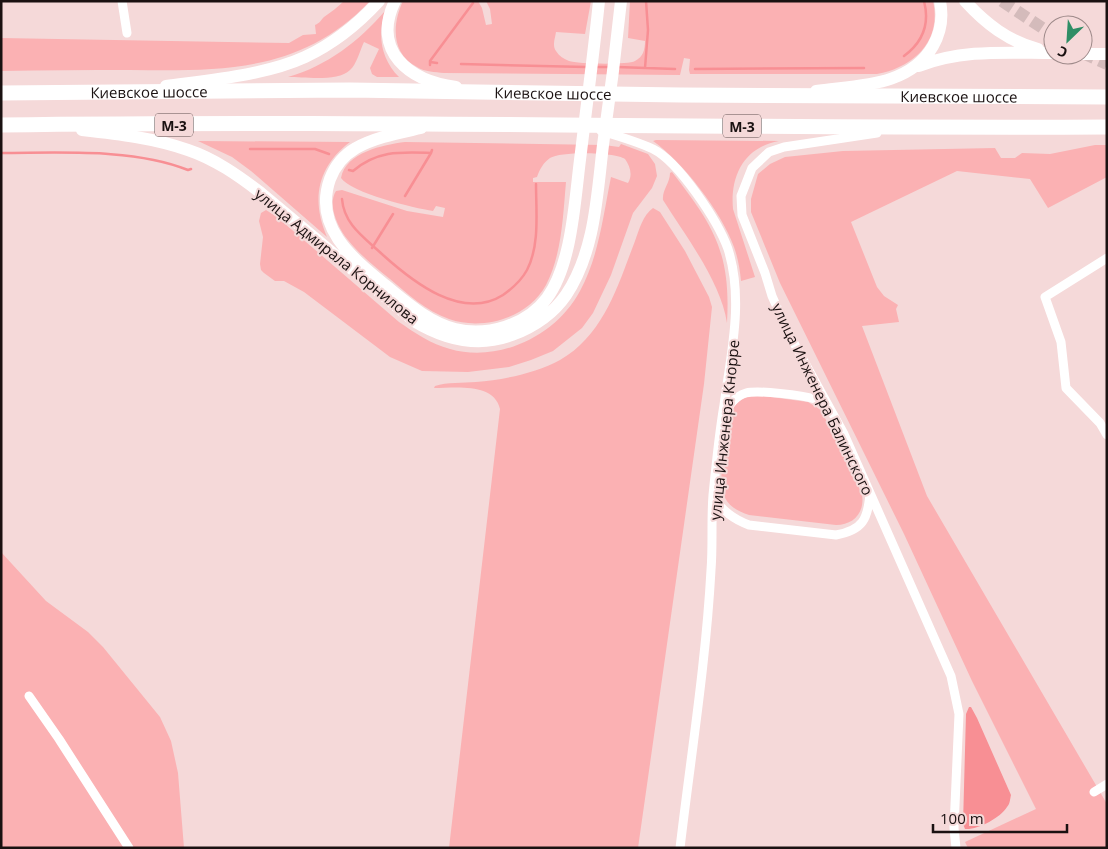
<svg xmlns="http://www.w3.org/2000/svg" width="1108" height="849" viewBox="0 0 1108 849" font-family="'Open Sans',sans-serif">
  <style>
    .green { fill: #fbb1b3 }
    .water { fill: #f88f94 }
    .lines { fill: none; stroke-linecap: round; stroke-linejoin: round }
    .stream { stroke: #f88f94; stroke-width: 2.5 }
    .secondary-tunnel { stroke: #d4bbbb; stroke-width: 12; stroke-dasharray: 12 6; stroke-linecap: butt }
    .minor { stroke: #fff; stroke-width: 9 }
    .secondary { stroke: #fff; stroke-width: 12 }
    .trunk { stroke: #fff; stroke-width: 15 }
    .labels { text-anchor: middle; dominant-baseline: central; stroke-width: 4; stroke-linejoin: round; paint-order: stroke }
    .shield { fill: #f5d9d9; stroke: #5c4d4d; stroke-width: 1 }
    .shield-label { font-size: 14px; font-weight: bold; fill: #1a1111 }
    .street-label { font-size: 15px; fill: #1a1111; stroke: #f5d9d9 }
  </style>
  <rect width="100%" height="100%" fill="#f5d9d9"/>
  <!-- green -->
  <path class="green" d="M344,1H370C302,73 222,71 130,70C87,70 44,70 1,71V38L289,43L303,35L316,34L315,25C320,23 321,20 324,17C331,12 338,7 344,1Z
    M403,1H478L482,8L486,25L492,24L490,9L486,1H591L585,34L556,32C555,39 552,45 556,51C559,56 564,59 569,61C577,64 628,65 635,61C643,57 645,50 645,41L628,38L630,1H933C942,41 914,67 877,74H690L689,70L690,59L684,58L680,75L444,73C435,72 425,72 417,67C391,54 392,24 403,1Z
    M385,11C377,35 381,59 399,77H377L372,74L370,68L379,49L364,42C360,50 357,64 350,70C338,82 305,77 288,77C327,66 359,41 385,11Z
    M656,140L779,141C744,147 730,176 733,209L755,277L741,281C740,270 738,258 734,247C722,213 683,162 653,141Z
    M198,141L350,142C317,167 311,200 327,237L251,171L232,157Z
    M405,142L604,145L619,147L621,144L648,154L655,164L657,176L652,188L633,213L611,275L593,313L582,328L553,351L531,360L509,367L468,372L422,371L390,357L304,292L284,281H275L264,273L261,270L260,264L263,237L259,221L261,213L266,210L277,217L399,322C415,333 431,344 450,349C499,363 556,336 580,291C599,256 603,216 611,177L628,183C633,175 630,166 625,159C615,152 561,151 550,158C543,163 540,169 537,177L533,178V182H566C563,216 562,254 546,285C528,318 483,331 449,319C426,311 408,294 390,279C375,267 360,255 348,240C338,228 327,205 336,191L342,190L407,211L443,217L445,208L436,206L433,211C414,208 351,193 341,178C346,152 383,145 405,142Z
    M1095,145H1107V177L1048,208L1030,179L957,171L851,222L877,287L884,296L898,305L896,309L899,322L862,326L927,496L1107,804V848H968L965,842L1036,809L972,681L904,534L780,283L751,212V199L758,174L770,164L785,157L843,151L995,148L1001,158H1015L1022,153L1050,154Z
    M672,172C714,226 731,253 727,323C721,282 685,235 663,200C662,190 670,183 670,173Z
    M653,208L660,212L685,251L709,297L712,307L704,384L638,848H449L500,409C494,382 455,388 434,388L435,386C447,382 463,383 476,382C503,380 536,373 560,360C604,335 618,285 635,241C639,230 643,215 653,208Z
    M756,395L808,402L821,410L862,494C865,512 854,525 836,525L749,515C730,509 721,499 721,479L728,419C733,404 740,397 756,395Z
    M1,552L46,601L88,632L103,647L160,717L171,741L178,773L184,848H1Z"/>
  <!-- water -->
  <path class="water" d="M969,707H971L977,718L1011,795C1010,799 1010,804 1007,807C1000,818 978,830 965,829L963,824L966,714Z"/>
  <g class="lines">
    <!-- stream -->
    <path class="stream" d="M904,56C923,42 930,24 924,1
      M430,62L437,63
      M461,64L586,67
      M430,65V61L473,3
      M594,67H609
      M617,67L675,69
      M645,68L648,30L646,1
      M695,69L864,68
      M250,149H315L329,154
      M1,153C59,153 134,148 188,170L191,169
      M349,170L353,171C378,150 401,152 431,153L432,150
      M405,196L431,153
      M342,199C344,225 365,238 383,255C413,282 462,321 503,295C513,288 521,281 527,270C540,245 536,211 536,184
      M372,248L393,214"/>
    <!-- secondary-tunnel -->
    <path class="secondary-tunnel" d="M1002,1L1053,35
      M1083,53L1107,64"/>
    <!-- minor -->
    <path class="minor" d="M122,1L127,33
      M601,131C618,136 636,141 653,149C679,162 718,221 728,249C744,300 731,353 724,405C719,434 716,465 713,495C711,519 713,545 711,570C706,662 691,755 680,848
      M877,133L784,147L769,152L752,168L741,196L742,215L765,273L772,296L789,334L844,434L951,676L959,714L954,828L956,848
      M1107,258L1045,297L1061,342L1066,388L1100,423L1107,435
      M724,414C729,406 735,396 746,393C758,390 802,395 815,399C820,401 824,404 828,408
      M713,497C723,511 733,519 749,525L836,535C863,530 868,519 870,493
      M29,696L59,739L129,848
      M1094,792L1107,784"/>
    <!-- secondary -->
    <path class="secondary" d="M395,1C371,51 409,81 456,87
      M965,1C986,24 1008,41 1038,49
      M1083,54H1107
      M919,66C962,49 1007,53 1053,53
      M166,86C210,80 266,75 305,57C333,44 358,24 379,1
      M816,91C858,85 909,87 933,46C941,32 943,16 940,1
      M421,128C399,133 376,137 356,148C344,155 335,166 330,179C313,227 352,258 385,285C406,302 428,322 455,329C487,337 527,325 547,298C573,263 575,195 581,152C587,102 594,51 599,1
      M82,130C118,134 154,138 188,150C215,159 239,176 261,193L414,321C444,339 478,348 512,335C533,327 553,314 566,295C595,252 597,195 603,145C610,97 616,49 621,1"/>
    <!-- trunk -->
    <g class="trunk">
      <path id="s1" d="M1,93L350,90L681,95L1107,97"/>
      <path d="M1,125C370,120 738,129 1107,127"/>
    </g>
  </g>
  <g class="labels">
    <!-- shield labels -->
    <g class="shield">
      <rect x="155" y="113.5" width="38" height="23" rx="4"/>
      <rect x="723" y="114.5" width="38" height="23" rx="4"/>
    </g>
    <g class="shield-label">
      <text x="174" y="125">М-3</text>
      <text x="742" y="126">М-3</text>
    </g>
    <!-- street labels -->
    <g class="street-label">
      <text stroke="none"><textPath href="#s1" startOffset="148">Киевское шоссе</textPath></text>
      <text stroke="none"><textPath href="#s1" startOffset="552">Киевское шоссе</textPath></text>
      <text stroke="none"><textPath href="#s1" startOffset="958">Киевское шоссе</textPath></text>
      <text transform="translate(337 256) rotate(39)">улица Адмирала Корнилова</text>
      <text transform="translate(823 399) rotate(64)">улица Инженера Балинского</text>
      <text transform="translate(724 430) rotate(-84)">улица Инженера Кнорре</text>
    </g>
  </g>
  <!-- border -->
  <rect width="1108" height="849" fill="none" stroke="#1a1111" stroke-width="5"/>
  <!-- north arrow -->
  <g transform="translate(1068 40) rotate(205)"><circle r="24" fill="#f5d9d9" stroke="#9d8989"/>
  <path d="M0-4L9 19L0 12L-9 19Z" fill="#2f8e66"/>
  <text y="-8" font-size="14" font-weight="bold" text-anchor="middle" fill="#1a1111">С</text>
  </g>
  <!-- scale -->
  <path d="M933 824v8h134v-8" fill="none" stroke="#1a1111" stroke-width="2.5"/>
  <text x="940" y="824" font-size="15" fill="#1a1111" stroke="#f5d9d9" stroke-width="4" paint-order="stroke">100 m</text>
</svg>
